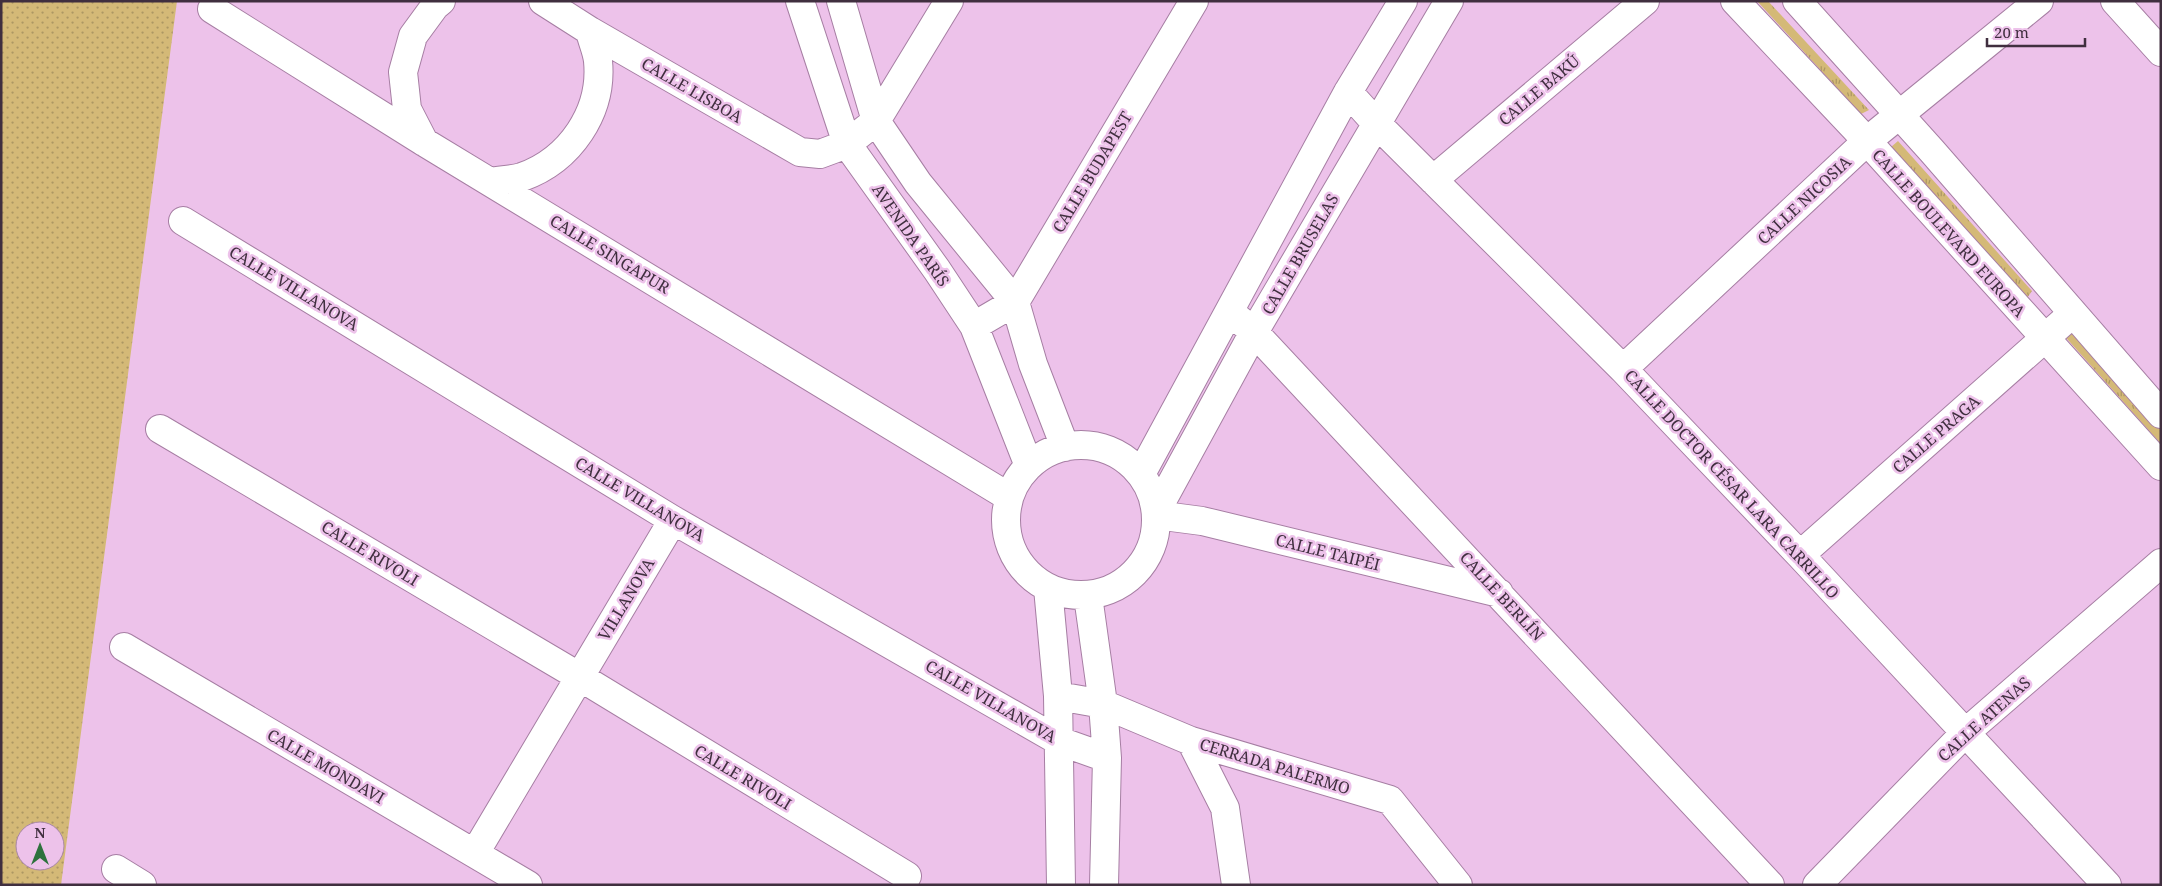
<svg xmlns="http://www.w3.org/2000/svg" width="2162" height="886" viewBox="0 0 2162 886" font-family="'Noto Serif',serif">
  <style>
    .grass { fill: url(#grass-tufts) }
    .park { fill: url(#park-dots); fill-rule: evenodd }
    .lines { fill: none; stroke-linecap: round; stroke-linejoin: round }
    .street-casing { stroke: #a67ea3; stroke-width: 30 }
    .secondary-casing { stroke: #a67ea3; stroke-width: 30 }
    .street { stroke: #fff; stroke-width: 28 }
    .secondary { stroke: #fff; stroke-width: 28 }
    .labels { text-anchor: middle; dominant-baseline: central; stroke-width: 5; stroke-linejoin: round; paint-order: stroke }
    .street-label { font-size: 16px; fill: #402f3f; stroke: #edc2ea }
  </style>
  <defs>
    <pattern id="grass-tufts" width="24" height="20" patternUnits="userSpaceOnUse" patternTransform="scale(1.25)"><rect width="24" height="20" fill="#d4b977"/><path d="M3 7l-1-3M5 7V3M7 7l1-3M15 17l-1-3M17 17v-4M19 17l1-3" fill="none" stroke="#ad9763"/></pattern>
    <pattern id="park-dots" width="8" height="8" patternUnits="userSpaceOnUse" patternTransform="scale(1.25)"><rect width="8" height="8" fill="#d4b977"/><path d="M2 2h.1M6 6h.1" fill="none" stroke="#ad9763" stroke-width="1.8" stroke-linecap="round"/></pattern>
  </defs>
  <rect width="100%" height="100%" fill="#edc2ea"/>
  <!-- grass -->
  <path class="grass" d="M1757,1H1768L1869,110L1861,114Z
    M1898,141L2032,291L2027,298L1891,147Z
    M2065,326L2161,430V444L2060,331Z"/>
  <!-- park -->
  <path class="park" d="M1,1H177L61,885H1ZM25,831H55V861H25Z"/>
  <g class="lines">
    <!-- street casing -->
    <g class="street-casing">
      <path id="street" d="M543,1L590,31L800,152L820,154L847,144L876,121L949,1
        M800,1L847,144L937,270L974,326L1029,466
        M841,1L876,121L918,183L1015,302L1033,364L1065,447
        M2115,1L2161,52
        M212,9L424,142L1009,497
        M1348,92L1376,123L1623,369L1800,555L2107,885
        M424,142L407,109L403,72L413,36L435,6L441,1
        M1433,180L1645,1
        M491,182C501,180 512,180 522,177C570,160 603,112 598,61C597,51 592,41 590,31
        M183,221L673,520L1059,741L1107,758
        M1230,312L1254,332L1770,885
        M974,326L1015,302L1194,1
        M1623,369L1867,141L2039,1
        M160,429L580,677L907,876
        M1006 520a75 75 0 1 1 150 0a75 75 0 1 1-150 0Z
        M1141,474L1348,92L1403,1
        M1157,510L1254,332L1449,1
        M1156,515L1202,521L1499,593
        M1800,555L2072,314
        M1048,588L1058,696L1061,885
        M1088,596L1103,704L1107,758L1104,885
        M124,647L528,885
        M1058,696L1103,704L1191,741L1390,800L1458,885
        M1191,741L1225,808L1236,885
        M475,853L673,520
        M116,869L142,885
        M1817,885L1965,733L2161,563"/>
    </g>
    <!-- secondary casing -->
    <g class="secondary-casing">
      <path id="secondary" d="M1735,1L1867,141L2161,466
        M1797,1L1932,151L2161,414"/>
    </g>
    <!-- street -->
    <use href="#street" class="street"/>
    <!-- secondary -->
    <use href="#secondary" class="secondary"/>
  </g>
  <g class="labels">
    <!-- street labels -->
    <g class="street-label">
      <text transform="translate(692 90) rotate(30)">CALLE LISBOA</text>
      <text transform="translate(1539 90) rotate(-40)">CALLE BAKÚ</text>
      <text transform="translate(1092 172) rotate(-59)">CALLE BUDAPEST</text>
      <text transform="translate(1804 200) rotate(-43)">CALLE NICOSIA</text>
      <text transform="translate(1949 233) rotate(48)">CALLE BOULEVARD EUROPA</text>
      <text transform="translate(911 235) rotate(55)">AVENIDA PARÍS</text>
      <text transform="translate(610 254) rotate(31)">CALLE SINGAPUR</text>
      <text transform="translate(1300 254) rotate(-60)">CALLE BRUSELAS</text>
      <text transform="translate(294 288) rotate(31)">CALLE VILLANOVA</text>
      <text transform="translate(1936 434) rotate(-41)">CALLE PRAGA</text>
      <text transform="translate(1732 484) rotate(47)">CALLE DOCTOR CÉSAR LARA CARRILLO</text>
      <text transform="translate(640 499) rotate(31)">CALLE VILLANOVA</text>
      <text transform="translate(1328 552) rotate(14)">CALLE TAIPÉI</text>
      <text transform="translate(370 553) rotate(31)">CALLE RIVOLI</text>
      <text transform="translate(1502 596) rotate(47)">CALLE BERLÍN</text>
      <text transform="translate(626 599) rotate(-59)">VILLANOVA</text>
      <text transform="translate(991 701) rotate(30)">CALLE VILLANOVA</text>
      <text transform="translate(1984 719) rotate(-42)">CALLE ATENAS</text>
      <text transform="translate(326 766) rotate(30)">CALLE MONDAVI</text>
      <text transform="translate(1275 766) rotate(17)">CERRADA PALERMO</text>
      <text transform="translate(743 777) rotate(31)">CALLE RIVOLI</text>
    </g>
  </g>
  <!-- border -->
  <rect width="2162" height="886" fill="none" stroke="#402f3f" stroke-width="5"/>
  <!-- north arrow -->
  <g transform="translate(40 846)"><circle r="24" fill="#edc2ea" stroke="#a887a6"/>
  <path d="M0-4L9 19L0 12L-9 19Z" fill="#2d723d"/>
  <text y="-8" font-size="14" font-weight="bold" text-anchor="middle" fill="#402f3f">N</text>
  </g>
  <!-- scale -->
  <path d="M1987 38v8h98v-8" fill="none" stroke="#402f3f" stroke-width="2.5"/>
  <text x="1994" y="38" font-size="15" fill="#402f3f" stroke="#edc2ea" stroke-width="4" paint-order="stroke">20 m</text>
</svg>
